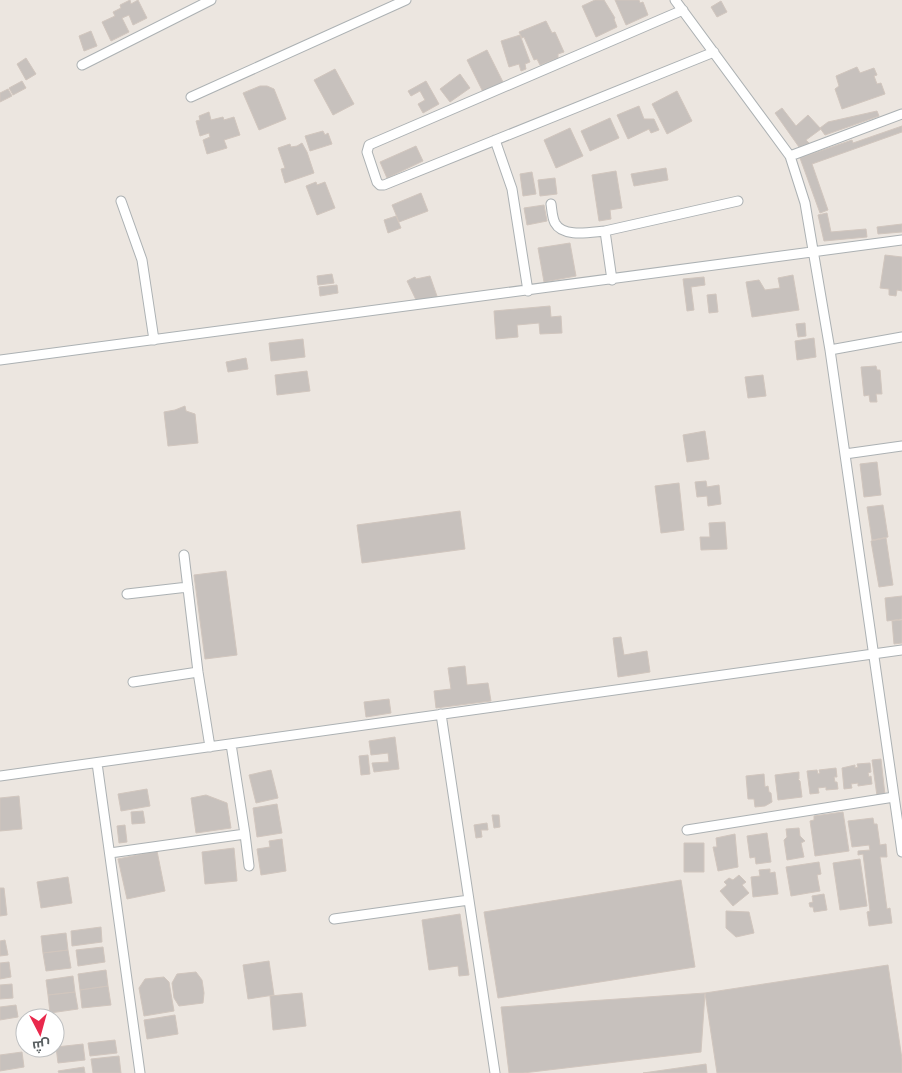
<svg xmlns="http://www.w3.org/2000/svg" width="902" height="1073" viewBox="0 0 902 1073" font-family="Cabin,Cairo,sans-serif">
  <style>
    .building { fill: #c7c1bd; stroke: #d1c6be }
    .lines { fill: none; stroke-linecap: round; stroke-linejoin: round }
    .street-casing { stroke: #acb1b3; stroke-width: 11 }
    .street { stroke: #fff; stroke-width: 9 }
  </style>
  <rect width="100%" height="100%" fill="#ece6e0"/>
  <!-- building -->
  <path class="building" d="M130,0L131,4L138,0L147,18L133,25L129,15L122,18L129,32L111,41L102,22L115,16L113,12L121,8L120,5Z
    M595,0H604L615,18L614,19L617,27L596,37L582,6Z
    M615,0H639L640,3L643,2L648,15L626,25Z
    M721,1L727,12L717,17L711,7Z
    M546,21L552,33L555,32L564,52L558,54V58L540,65L537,59L534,60L524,37L522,38L519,32Z
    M91,31L97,46L84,51L79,36Z
    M520,35L530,62L525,64L526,69L521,71L519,64L509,67L501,41Z
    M487,50L503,82L483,92L467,60Z
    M26,58L36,74L26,80L17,64Z
    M857,67L860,73L874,68L877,75L874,76L877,84L881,83L885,94L842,109L835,89L839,86L836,76Z
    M335,69L354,104L333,115L314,80Z
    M460,74L470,88L450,102L440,89Z
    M22,81L26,88L13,95L9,88Z
    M426,81L439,104L423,113L418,104L425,100L420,91L411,96L408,91Z
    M260,86H267L274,89L286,119L259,130L243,93Z
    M8,89L12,96L0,102V93Z
    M677,91L692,121L667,134L652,104Z
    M639,106L644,119H654L659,130L651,133L649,129L628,139L617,115Z
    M782,108L796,126L808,115L821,129L806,140L809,143L799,147L775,113Z
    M877,111L879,116L825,135L820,128L828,122Z
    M209,112L211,120L223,117L224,120L234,117L240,135L224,140L227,148L207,154L203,140L210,137L209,133L200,136L196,121L200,120L199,116Z
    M610,118L619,138L590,151L581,131Z
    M902,126V132L812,164L828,210L820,213L800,158L852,140L853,143Z
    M570,128L583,156L556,168L544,140Z
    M323,131L325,135L328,133L332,144L310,151L305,136Z
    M302,143L307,152L314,173L285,183L281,169L285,168L278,148L290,144L291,147L297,146Z
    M416,146L423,161L387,178L380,162Z
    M666,168L668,180L634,186L631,174Z
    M616,171L622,208L610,210L611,219L599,221L592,175Z
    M532,172L536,194L523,196L520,174Z
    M555,178L557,194L540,196L538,180Z
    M316,182L317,185L325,182L335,208L317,215L306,186Z
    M421,193L428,211L399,222L392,205Z
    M544,205L547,221L527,225L524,208Z
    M827,213L831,232L866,229L867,237L824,241L818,215Z
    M396,216L401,228L388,233L384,220Z
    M902,224V232L878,234L877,227Z
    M570,243L576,276L544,282L538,248Z
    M885,255L902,257V291L897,290L896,296L889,295V289L880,288Z
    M332,274L334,283L318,285L317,276Z
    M793,275L799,310L752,317L746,282L759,280L765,290L780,288L778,278Z
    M430,276L438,299L418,304L407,281L415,277L416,279Z
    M704,277L705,285L691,287L694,310L687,311L683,279Z
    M337,285L338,293L320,296L319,287Z
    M716,294L718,312L709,313L707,295Z
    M550,306L551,317L561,316L562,333L540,334L539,323L517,325L518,337L496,339L494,311Z
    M805,323L806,336L798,337L796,324Z
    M814,338L816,357L797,360L795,341Z
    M303,339L305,357L271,361L269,343Z
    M246,358L248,369L228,372L226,362Z
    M876,366L877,370H880L882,394H876L877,402H870L869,395L864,396L861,367Z
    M307,371L310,391L277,395L275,375Z
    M763,375L766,396L748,398L745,377Z
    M185,406L186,411L195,414L198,443L168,446L164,412L175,410Z
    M705,431L709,459L687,462L683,435Z
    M877,462L881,495L864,497L860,464Z
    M706,481L707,487L719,485L721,504L708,506L707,496L697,497L695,482Z
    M679,483L684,530L661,533L655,486Z
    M883,505L888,537L872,540L867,507Z
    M460,511L465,549L362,563L357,525Z
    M725,522L727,549L701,550L700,537H710L709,523Z
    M886,538L893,585L879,587L871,541Z
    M226,571L237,655L205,659L194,575Z
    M902,596V619L887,621L885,598Z
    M902,620V643L894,644L892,621Z
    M621,637L624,655L647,651L650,672L618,677L613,638Z
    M465,666L467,685L488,683L491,701L436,708L434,691L451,689L448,668Z
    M389,699L391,713L366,717L364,702Z
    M395,737L399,769L374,772L372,763L389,762L388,753L371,755L369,741Z
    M368,755L370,774L361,775L359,756Z
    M881,759L885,795L877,796L872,760Z
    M870,763L871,772L868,773L869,777L871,776L872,784L858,786V783L851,784L852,788L844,789L842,768L855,765V768L858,767L857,764Z
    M836,768L837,777H834L835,782H837L838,789L826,790V787L818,788L819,793L810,794L807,771L817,770L818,774L820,773L819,770Z
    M271,770L278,798L256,803L249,775Z
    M799,772V779H798L800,781L802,797L778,800L775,775Z
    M764,774L765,787L768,786L769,792L771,793L772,802L765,806L755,807L754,799H748L746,776Z
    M147,789L150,806L121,811L118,794Z
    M206,795L227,803L231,828L196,833L191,798Z
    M19,796L22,829L0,831V798Z
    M277,804L282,833L257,837L253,808Z
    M143,811L145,823L132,824L131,812Z
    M843,812L849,851L815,856L810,821L814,820V816Z
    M492,815H499L500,827L494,828Z
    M873,818L874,824H877L880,845L886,844L887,857H880L887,909L890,908L892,923L869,926L867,912L870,911L863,854L858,855V851L870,850L869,845L852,847L848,821Z
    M487,823L488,830H481L482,837L476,838L474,825Z
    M125,825L127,842L119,843L117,826Z
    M799,828L800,836L805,841L801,843L804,857L787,860L784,840L787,837L786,829Z
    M767,833L771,862L756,864L755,857L750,858L747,836Z
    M735,834L738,867L718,871L713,847H717L716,838Z
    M282,839L286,871L261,875L257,849L270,847L269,841Z
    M684,843H704V872H684Z
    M234,848L237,881L205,884L202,852Z
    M157,851L165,891L127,899L118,859Z
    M860,859L867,906L840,910L833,863Z
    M819,862L821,874L817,875L820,891L791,896L786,867Z
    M770,869V873L775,872L778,894L753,897L751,877L760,876L759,870Z
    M739,875L746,882L742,885L749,893L733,906L720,891L727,885L724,882L729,878L733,880Z
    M68,877L72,903L41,908L37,882Z
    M681,880L695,967L498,998L484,912Z
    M0,888H4L7,915L0,916Z
    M824,894L827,910L814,912L813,907H810L809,903L813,902L812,896Z
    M726,911L749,912L754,933L736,937L726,928Z
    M460,914L469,975L459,976L458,966L429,970L422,920Z
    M101,927L102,942L72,946L71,931Z
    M66,933L68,950L43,953L41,936Z
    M5,940L8,955L0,956V941Z
    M103,947L105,962L78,966L76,950Z
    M68,950L71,968L46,971L43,953Z
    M269,961L274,995L248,999L243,965Z
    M9,962L11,977L0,979V963Z
    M888,965L902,1059V1073H717L705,993Z
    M106,970L108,986L80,990L78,974Z
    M196,972L202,980L204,993L203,1003L179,1006L174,998L172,983L177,974Z
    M73,976L75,992L48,995L46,980Z
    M164,977L169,982L174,1011L144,1016L139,988L145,979Z
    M12,984L13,998L0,999V985Z
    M108,986L111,1005L82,1008L80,990Z
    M75,992L78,1009L50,1013L48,995Z
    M302,993L306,1026L273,1030L270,996Z
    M705,993L701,1052L523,1073H509L501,1007Z
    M16,1005L18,1017L0,1020V1007Z
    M175,1015L178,1034L147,1039L144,1020Z
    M115,1040L117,1053L90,1056L88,1043Z
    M83,1044L85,1060L58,1063L56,1047Z
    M22,1052L24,1067L0,1071V1055Z
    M119,1056L121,1073H93L91,1059Z
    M706,1064L707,1073H643Z
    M84,1067L85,1073H59L58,1071Z"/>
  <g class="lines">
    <!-- street casing -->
    <g class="street-casing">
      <path id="street" d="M675,0L790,156L805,203L830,350L902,852
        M683,10L369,145L367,152L377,182L380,185H384L714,52
        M82,65L211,0
        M191,97L406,0
        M495,140L512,189L528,291
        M790,156L902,114
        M121,201L142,260L154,340
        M551,204C552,210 552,217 555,223C563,238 591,232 605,231
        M612,280L605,231L738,201
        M830,350L902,337
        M0,360L902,240
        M845,454L902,446
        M184,555L198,672L210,747
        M127,594L188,587
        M133,682L198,672
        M441,714L495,1073
        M97,763L140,1073
        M0,776L902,650
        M687,830L894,797
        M245,834L249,866
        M110,853L245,834L231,744
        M334,919L469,900"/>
    </g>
    <!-- street -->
    <use href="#street" class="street"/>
  </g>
  <!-- north arrow -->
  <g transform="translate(40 1033) rotate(174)"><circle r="24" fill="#ffffff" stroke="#bdbfc0"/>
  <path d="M0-4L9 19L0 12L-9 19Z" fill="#e9294c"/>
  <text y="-8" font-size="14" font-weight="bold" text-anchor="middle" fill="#595f61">ش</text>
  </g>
</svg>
